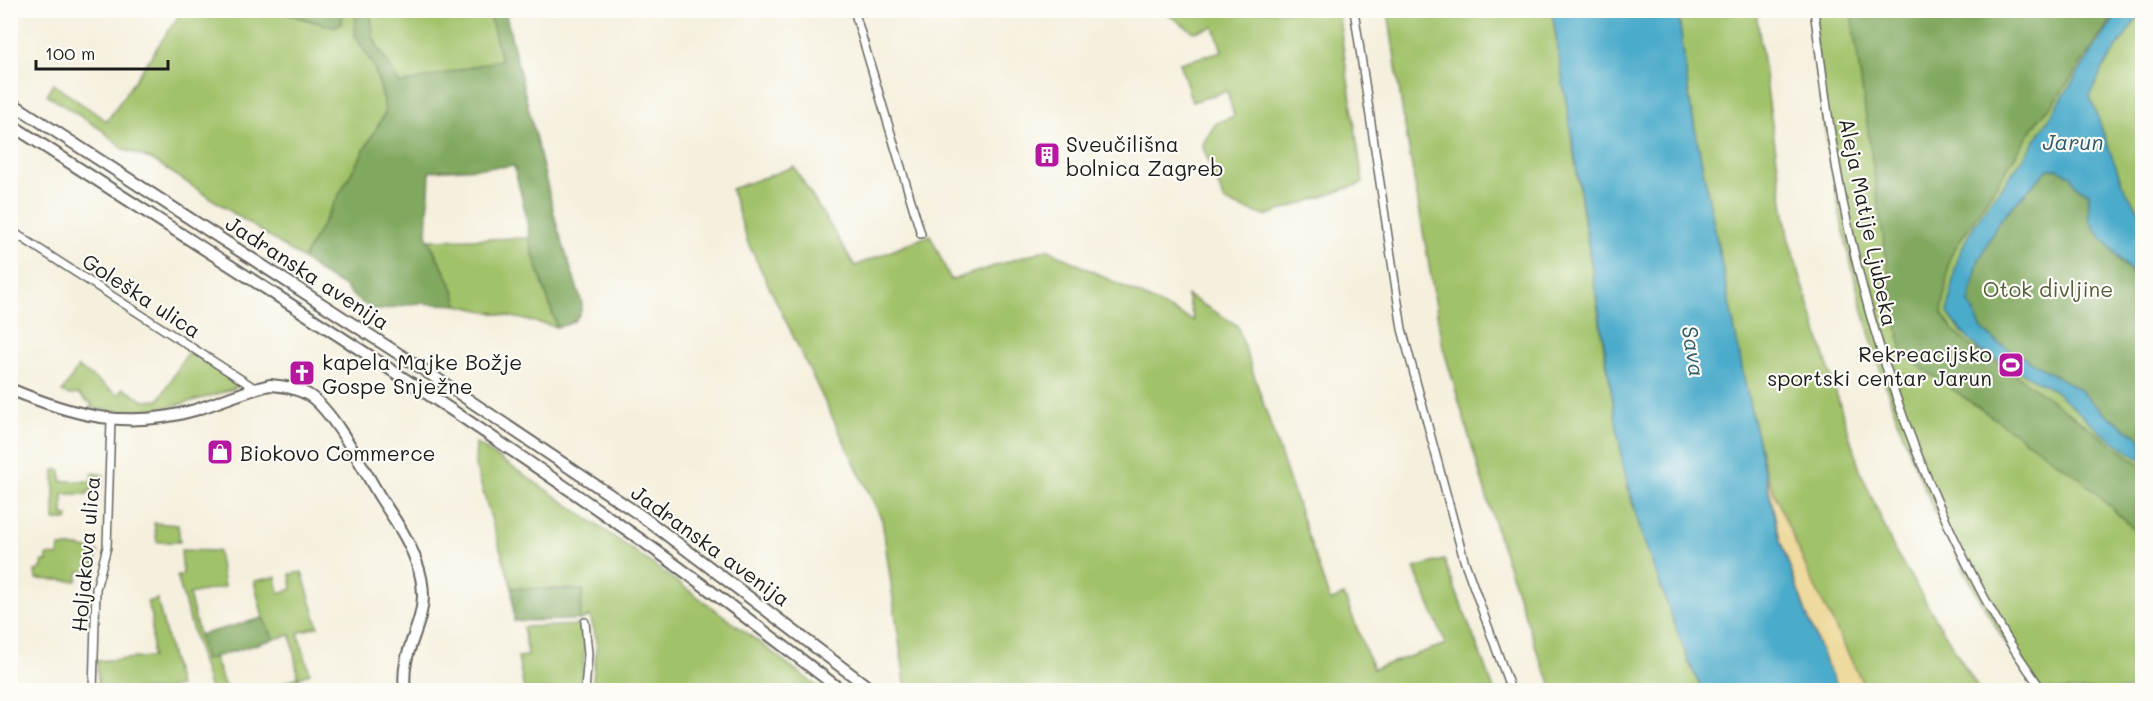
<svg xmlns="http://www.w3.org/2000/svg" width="2153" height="701" viewBox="0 0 2153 701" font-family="Mali,sans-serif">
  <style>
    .green { fill: #a2c26a; stroke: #5f6f43; stroke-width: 1.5 }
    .forest { fill: #81a85e; stroke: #4e623d; stroke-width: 1.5 }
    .sand { fill: #eeda9e; stroke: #857b5d; stroke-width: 1.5 }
    .water { fill: #4cabcb; stroke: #346474; stroke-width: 1.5 }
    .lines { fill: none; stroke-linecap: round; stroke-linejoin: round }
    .street-casing { stroke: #686660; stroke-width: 10 }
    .secondary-casing { stroke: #686660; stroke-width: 14 }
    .street { stroke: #fff; stroke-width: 7 }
    .secondary { stroke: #fff; stroke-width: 10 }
    .labels { text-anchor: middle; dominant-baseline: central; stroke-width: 4.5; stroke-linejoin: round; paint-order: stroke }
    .poi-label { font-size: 21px; fill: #1c1c1c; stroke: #fdfcf7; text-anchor: start }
    .street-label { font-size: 21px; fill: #1c1c1c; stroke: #fdfcf7 }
    .park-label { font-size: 21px; fill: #525e3b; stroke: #fdfcf7 }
    .water-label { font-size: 22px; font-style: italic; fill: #325c6b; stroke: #fdfcf7 }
  </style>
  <rect width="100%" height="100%" fill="#fdfcf7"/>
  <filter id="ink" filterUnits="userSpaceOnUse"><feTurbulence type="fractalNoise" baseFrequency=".0167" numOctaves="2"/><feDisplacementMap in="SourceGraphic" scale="12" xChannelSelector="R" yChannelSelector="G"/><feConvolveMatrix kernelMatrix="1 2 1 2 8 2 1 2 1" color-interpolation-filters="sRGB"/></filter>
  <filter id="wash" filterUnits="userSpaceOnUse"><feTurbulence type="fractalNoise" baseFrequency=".008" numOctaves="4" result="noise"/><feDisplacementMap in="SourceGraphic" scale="24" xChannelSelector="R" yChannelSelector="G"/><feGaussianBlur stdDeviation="1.35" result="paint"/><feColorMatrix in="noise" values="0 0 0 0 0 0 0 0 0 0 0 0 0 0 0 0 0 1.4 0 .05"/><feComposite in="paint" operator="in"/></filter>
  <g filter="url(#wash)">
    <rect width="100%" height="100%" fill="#f5f0de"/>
    <!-- green -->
    <path class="green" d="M182,11H267L270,13L283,12L314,22L342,23V11H356V35L374,67L384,100L385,113L303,259L153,160L123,149L102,130L47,95L53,84L107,121Z
      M370,11H489L501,60L400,85L374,40Z
      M1166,11H1338L1363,183L1265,216L1225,202L1202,145L1216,123L1234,116L1227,91L1192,102L1180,63L1222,51L1214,27L1194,32L1167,14Z
      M1388,11H1552L1604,349L1629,493L1643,538L1688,660L1702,690H1554L1540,660L1500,542L1443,347L1403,115Z
      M1678,11H1756L1788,237L1860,470L1895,551L1979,690H1866L1810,577L1766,474L1746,388L1690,103Z
      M1810,11H2142V690H2035C1993,625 1955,558 1924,487C1878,379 1846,262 1828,146C1821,101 1816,56 1810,11Z
      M794,167L855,266L930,235L951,280L1047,249L1194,321L1187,295L1237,325L1330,601L1344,595L1373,669L1446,644L1414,568L1444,560L1494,690H906L882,520L748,243L731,189Z
      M530,238L532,251L557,327L458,305L454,290L429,240Z
      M188,352L235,379L238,384L235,388C188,404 141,417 90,408L92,403L85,400L79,394L70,395L62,392L78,367L118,395L123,388L144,401L159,400Z
      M476,443C595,521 710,604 822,690H592L597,641L590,616L580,620L582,590L512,588L475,465Z
      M54,470H61V481H91L93,473L104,475L103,484H93V491H88V494H63V515L68,516L67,520H54Z
      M154,523L178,525L180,542H157Z
      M59,547H80L98,552L93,572L79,571L77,581L36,579L35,571L41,569L43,561H47V555L58,556Z
      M181,550L218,551L224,587L189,594L205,660L214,657L226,690H210L177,576L183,575Z
      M302,572L318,626L298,633L310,673L299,677L304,690H265L298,677L291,635L274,639L263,618L254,581L276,577L279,593L292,589L290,574Z
      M157,599L179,686L163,690H98L97,661L152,657V616L147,602Z
      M582,625L585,646L582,683L566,690H524L518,657L528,656L523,627Z"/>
    <!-- forest -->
    <path class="forest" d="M267,11H342V23L333,27L283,12L270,13Z
      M356,11H370L374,40L400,84L501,60L489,11H505L557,226L582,303C582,319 571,325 557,327L532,251L524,206L514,166L430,171L427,237L454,290L458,305L416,303L380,310H373L354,297L344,286L322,274L303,259L385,113L384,100L374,67L355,35Z
      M1851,11H2117L2054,103L2039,119L1950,256L1942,314L1953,330L1973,349L2007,368L2142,466V537L2081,479L1902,354L1885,251Z
      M2048,169H2057L2071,175L2076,186L2089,193V219L2120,261L2142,285V440L2100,410L2077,388L1998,343L1982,329L1969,303L1978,262L1999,221Z
      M512,588L583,590L580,620L514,621Z
      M263,618L274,639L205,660L199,635Z"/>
    <!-- sand -->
    <path class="sand" d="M1766,474L1810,577L1866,690H1840L1829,671L1806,613L1780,540Z"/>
    <!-- water -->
    <path class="water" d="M1552,11H1678L1690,103L1746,388L1780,540L1806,613L1829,671L1840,690H1702L1688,660L1643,538L1623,465Z
      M2120,11H2142L2103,68L2090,96L2123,186L2142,215V285L2095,229L2089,220V193L2076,186L2071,175L2057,169H2048L1999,221L1978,262L1969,303L1982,329L1998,343L2077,388L2100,410L2142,440V460L2102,433L2054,390L1979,350L1962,332L1948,313C1951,293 1953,270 1961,251C1975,216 2003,187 2025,156C2057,108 2086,58 2120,11Z"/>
  </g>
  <g filter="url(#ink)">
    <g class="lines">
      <!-- street casing -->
      <g class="street-casing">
        <path id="street" d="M854,10L921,234
          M1354,10L1402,329L1464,560L1511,690
          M1814,10C1820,54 1825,97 1832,141C1859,311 1915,476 2000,626C2012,648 2028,669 2042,690
          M10,230L256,389
          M93,690L96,589L107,547L111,420
          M585,690L588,654L585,622"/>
      </g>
      <!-- secondary casing -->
      <g class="secondary-casing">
        <path id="secondary" d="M10,102L436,378L643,517L872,690
          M10,124C217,258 426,388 627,530C700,581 770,636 841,690
          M10,389C74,416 127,430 195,410C220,402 244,391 270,385C283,386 298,388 310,396C334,412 364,470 380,497C393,517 408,538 416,561C420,571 423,585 423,597C422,630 400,652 405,690"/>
      </g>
      <!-- street -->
      <use href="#street" class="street"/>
      <!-- secondary -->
      <use href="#secondary" class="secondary"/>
    </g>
  </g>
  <!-- icons -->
  <defs>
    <g id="building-square" transform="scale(1.35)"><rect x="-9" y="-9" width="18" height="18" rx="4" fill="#b5179e" stroke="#fdfcf7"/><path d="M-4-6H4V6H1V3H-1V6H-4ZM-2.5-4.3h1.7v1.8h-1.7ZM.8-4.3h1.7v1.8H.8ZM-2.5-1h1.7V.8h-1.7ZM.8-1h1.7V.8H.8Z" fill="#fff"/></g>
    <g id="stadium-square" transform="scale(1.35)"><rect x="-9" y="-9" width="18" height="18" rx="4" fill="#b5179e" stroke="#fdfcf7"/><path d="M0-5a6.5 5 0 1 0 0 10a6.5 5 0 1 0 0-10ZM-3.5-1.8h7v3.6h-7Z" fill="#fff"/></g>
    <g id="church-square" transform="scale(1.35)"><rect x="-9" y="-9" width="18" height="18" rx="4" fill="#b5179e" stroke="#fdfcf7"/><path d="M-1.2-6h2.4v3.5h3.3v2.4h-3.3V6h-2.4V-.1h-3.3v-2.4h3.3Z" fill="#fff"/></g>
    <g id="shop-square" transform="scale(1.35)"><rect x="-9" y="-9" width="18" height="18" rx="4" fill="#b5179e" stroke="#fdfcf7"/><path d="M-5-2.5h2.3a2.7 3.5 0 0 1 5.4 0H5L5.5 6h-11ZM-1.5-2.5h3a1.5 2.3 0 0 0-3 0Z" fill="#fff"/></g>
  </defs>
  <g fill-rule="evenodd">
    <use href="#building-square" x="1047" y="155"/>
    <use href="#stadium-square" x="2011" y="365"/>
    <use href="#church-square" x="302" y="373"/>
    <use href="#shop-square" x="220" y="452"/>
  </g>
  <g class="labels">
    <!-- poi labels -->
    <g class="poi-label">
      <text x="1066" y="143">Sveučilišna<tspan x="1066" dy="24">bolnica Zagreb</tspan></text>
      <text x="1992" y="353" text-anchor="end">Rekreacijsko<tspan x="1992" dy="24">sportski centar Jarun</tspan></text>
      <text x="322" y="361">kapela Majke Božje<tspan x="322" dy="24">Gospe Snježne</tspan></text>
      <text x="240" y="452">Biokovo Commerce</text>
    </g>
    <!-- street labels -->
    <g class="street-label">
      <text transform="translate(1869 222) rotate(78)">Aleja Matije Ljubeka</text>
      <text transform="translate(308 272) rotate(33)">Jadranska avenija</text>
      <text transform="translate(142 295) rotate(33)">Goleška ulica</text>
      <text transform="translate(711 545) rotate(36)">Jadranska avenija</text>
      <text transform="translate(85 554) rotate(-85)">Holjakova ulica</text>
    </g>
    <!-- park labels -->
    <g class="park-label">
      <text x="2048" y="288">Otok divljine</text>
    </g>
    <!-- water labels -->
    <g class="water-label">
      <text x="2073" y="141">Jarun</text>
      <text transform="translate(1694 351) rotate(81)">Sava</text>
    </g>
  </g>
  <!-- margin -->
  <rect width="2153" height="701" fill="none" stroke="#fdfcf7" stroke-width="36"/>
  <!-- scale -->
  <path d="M36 60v9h132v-9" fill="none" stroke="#1c1c1c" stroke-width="3"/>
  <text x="45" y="60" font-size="18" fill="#1c1c1c" stroke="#fdfcf7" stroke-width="4.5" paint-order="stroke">100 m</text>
</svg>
